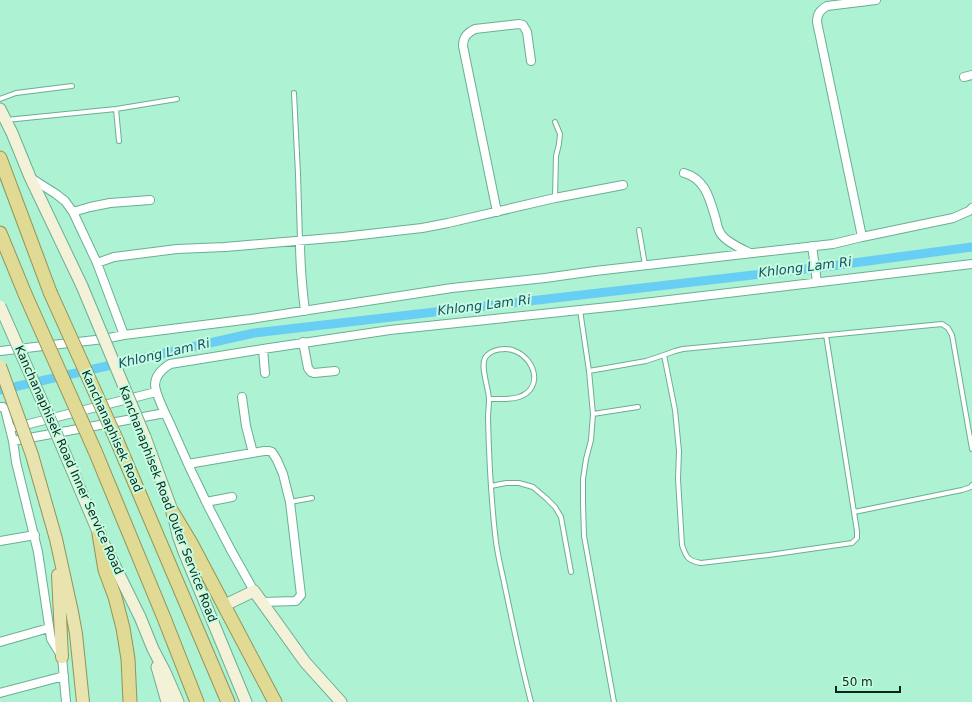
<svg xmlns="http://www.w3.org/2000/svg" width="972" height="702" viewBox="0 0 972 702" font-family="'DejaVu Sans',sans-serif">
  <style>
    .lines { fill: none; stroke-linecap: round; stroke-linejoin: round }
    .canal { stroke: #68cef4; stroke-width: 9 }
    .service-casing { stroke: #6baf92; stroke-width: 6 }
    .minor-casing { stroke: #6baf92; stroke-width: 10 }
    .secondary-casing { stroke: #6baf92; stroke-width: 13 }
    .primary-casing { stroke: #909558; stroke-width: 14 }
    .trunk-casing { stroke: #909558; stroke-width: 15 }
    .service { stroke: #fff; stroke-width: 4 }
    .minor { stroke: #fff; stroke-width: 8 }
    .secondary { stroke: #f3f1d7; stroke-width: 11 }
    .primary { stroke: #e8e3af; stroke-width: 12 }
    .trunk { stroke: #e0da94; stroke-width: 13 }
    .secondary-bridge-casing { stroke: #6baf92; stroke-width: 13; stroke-linecap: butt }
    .primary-bridge-casing { stroke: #909558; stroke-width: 14; stroke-linecap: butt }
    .trunk-bridge-casing { stroke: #909558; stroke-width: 15; stroke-linecap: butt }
    .secondary-bridge { stroke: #f3f1d7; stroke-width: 11 }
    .primary-bridge { stroke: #e8e3af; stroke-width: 12 }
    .trunk-bridge { stroke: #e0da94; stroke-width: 13 }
    .labels { text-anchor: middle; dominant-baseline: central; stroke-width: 4; stroke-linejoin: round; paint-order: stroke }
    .street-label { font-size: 12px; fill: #09261b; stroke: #c5fce2 }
    .water-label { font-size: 13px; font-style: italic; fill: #185165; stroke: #c5fce2 }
  </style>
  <rect width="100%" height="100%" fill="#acf2d3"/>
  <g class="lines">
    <!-- canal -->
    <path class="canal" d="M0,390L254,333L831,266L972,247"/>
    <!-- service casing -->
    <g class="service-casing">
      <path id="service" d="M294,93L298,174L300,240
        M0,99L16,93L72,86
        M116,109L119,141
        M6,120L116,109L177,99
        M555,122L560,134L559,144L556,156L555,198
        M639,230L645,265
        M580,310L589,371L593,414L591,440L586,459L583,479V503L584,536L614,702
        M664,355L675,351L683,349L942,324L948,328L952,335L972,449
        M589,371L646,361L664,355L675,410L679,451L678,479L682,545C686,557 688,561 701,563L769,555L852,543L857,538V531L826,335
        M489,399C499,399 510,400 519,397C544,388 535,359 515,351C506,347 490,349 485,358C480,368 489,388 489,400C489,406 488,412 488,418C489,459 491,501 496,542C498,557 502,572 505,587C513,625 521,664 531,702
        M593,414L638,407
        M491,486L506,483H519L533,487L547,499L555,507L561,517L571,572
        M290,502L312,498
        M854,512L962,490L971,487L972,485"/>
    </g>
    <!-- minor casing -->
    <g class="minor-casing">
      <path id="minor" d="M964,77L972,75
        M684,173C706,179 710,200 716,220C717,224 718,230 721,234C726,242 742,249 750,253
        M73,212L90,207L110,203L150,200
        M497,212L463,46C463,37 467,33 475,29L519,24L523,25L527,32L531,61
        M862,237L953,218L969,211L972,208
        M300,240C300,264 302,287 305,311
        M812,246L817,282
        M97,263L114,257L177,249L225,247L343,237L422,228L448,223L555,198L623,185
        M124,335L251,319L452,288L545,278L595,271L833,244L862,237L860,227L817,22C817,14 820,10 827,6L876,0
        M303,342L308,368L311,372L314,373L335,371
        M263,349L265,373
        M0,351L104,339L124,335L97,263L73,212L65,201L56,194L31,178
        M242,397L246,426L253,453
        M0,407H3L5,409L13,441L16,462L38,552L51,639L62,657L66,702
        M17,427L156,392
        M13,441L165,413
        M188,464L264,451H269L272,452L277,460L283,474L290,502L301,595L296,601L261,602
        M206,502L232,497
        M0,541L35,535
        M254,591C223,538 196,484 172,428C167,416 156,397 155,385C155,375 162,369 170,364L263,349L390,330L618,306L972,264
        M0,642L49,628
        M0,693L64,676"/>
    </g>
    <!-- secondary casing -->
    <g class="secondary-casing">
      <path id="secondary" d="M0,109L12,133L30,177L82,286
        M145,437L173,513L178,535L184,552L246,702
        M60,442L99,534L140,617L153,649L165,672L178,702
        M225,605L254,591L305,662L341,702
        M157,667L167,702"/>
    </g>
    <!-- primary casing -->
    <g class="primary-casing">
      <path id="primary" d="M32,455L56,539L72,612L76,634L83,702
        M58,575L62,657"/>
    </g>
    <!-- trunk casing -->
    <g class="trunk-casing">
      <path id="trunk" d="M0,158L50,292
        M0,233L25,294
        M117,441L228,702
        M95,451L164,618L197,702
        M173,513L191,543L275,702
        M99,534L105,570L115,597L123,628L128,659L130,702"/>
    </g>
    <!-- service -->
    <use href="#service" class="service"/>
    <!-- minor -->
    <use href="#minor" class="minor"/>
    <!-- secondary -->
    <use href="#secondary" class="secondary"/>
    <!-- primary -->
    <use href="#primary" class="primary"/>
    <!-- trunk -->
    <use href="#trunk" class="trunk"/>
    <!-- secondary-bridge casing -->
    <g class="secondary-bridge-casing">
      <path id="secondary-bridge" d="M82,286L145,437
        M0,306L60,442"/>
    </g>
    <!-- primary-bridge casing -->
    <g class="primary-bridge-casing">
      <path id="primary-bridge" d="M0,366L32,455"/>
    </g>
    <!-- trunk-bridge casing -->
    <g class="trunk-bridge-casing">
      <path id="trunk-bridge" d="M50,292L117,441
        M25,294L95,451"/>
    </g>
    <!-- secondary-bridge -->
    <use href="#secondary-bridge" class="secondary-bridge"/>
    <!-- primary-bridge -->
    <use href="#primary-bridge" class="primary-bridge"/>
    <!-- trunk-bridge -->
    <use href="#trunk-bridge" class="trunk-bridge"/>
  </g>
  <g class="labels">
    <!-- street labels -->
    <g class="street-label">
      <text transform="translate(112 431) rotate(66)">Kanchanaphisek Road</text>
      <text transform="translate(69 460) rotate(66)">Kanchanaphisek Road Inner Service Road</text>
      <text transform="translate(168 504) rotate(69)">Kanchanaphisek Road Outer Service Road</text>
    </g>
    <!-- water labels -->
    <g class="water-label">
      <text transform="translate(805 267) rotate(-7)">Khlong Lam Ri</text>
      <text transform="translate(484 305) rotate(-7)">Khlong Lam Ri</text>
      <text transform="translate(164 353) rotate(-13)">Khlong Lam Ri</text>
    </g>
  </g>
  <!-- scale -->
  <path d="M836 686v6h64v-6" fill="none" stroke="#09261b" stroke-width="2"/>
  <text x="842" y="686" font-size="12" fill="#09261b" stroke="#c5fce2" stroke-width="3" paint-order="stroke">50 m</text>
</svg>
